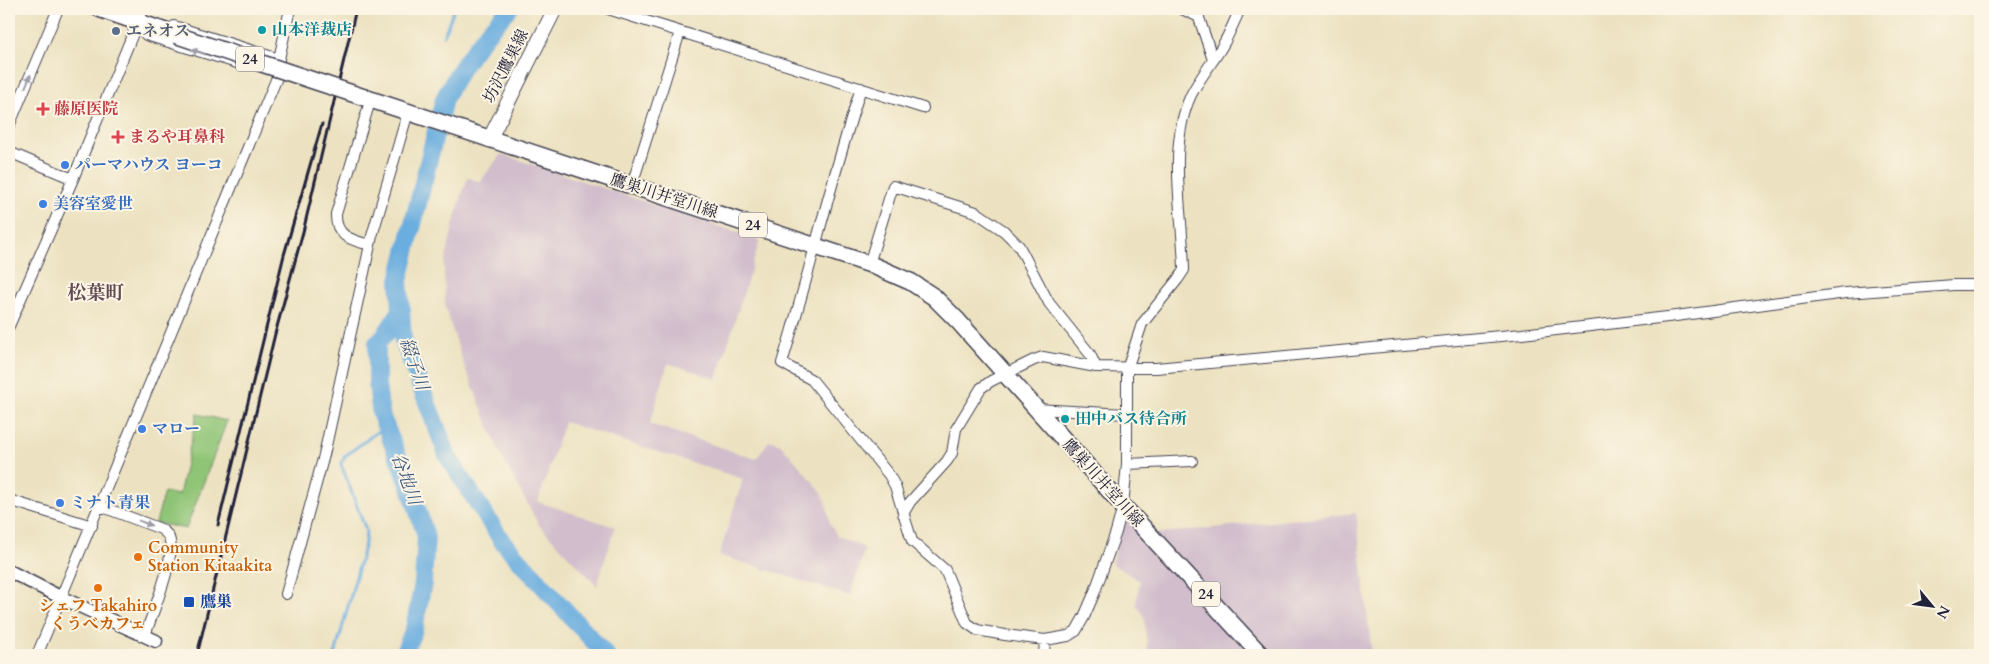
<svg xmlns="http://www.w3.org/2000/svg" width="1989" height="664" viewBox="0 0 1989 664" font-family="Cardo,'Noto Serif JP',serif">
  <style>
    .industrial { fill: #d1bdcc }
    .green { fill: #8fc476; stroke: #587358 }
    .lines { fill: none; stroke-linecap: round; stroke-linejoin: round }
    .stream { stroke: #6baddf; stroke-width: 3 }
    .river { stroke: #6baddf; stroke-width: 18 }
    .minor-casing { stroke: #403f4f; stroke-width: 12 }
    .tertiary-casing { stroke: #403f4f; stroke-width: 15 }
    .secondary-casing { stroke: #403f4f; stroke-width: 16 }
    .primary-casing { stroke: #403f4f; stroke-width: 19 }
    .minor { stroke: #fff; stroke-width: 10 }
    .tertiary { stroke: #fff; stroke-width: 12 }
    .secondary { stroke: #fff; stroke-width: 14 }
    .primary { stroke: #fff; stroke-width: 16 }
    .rail { stroke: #22223b; stroke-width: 3 }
    .primary-bridge-casing { stroke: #403f4f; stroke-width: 19; stroke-linecap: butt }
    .primary-bridge { stroke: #fff; stroke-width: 16 }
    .oneway { fill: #9c9ca7 }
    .culture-dot { fill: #0f9aa8; stroke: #fcf5e5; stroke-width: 2 }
    .service-dot { fill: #5c6f8a; stroke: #fcf5e5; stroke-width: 2 }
    .health-dot { fill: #e0444e; stroke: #fcf5e5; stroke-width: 2 }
    .shop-dot { fill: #3f7fe0; stroke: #fcf5e5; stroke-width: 2 }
    .food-dot { fill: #e8710a; stroke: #fcf5e5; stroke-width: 2 }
    .transit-dot { fill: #1a4fb4; stroke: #fcf5e5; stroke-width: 2 }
    .labels { text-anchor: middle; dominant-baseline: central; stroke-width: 4; stroke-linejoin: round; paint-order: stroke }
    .shield { fill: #fcf5e5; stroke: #63616e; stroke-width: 1 }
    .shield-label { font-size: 15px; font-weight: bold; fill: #22223b }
    .culture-label { font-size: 16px; font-weight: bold; fill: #0d838f; stroke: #fcf5e5; text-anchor: start }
    .service-label { font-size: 16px; font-weight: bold; fill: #4e5e75; stroke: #fcf5e5; text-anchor: start }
    .street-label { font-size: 16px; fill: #22223b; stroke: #fcf5e5 }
    .health-label { font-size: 16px; font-weight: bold; fill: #be3a42; stroke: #fcf5e5; text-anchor: start }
    .shop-label { font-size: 16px; font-weight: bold; fill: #366cbe; stroke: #fcf5e5; text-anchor: start }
    .food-label { font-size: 16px; font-weight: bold; fill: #c56008; stroke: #fcf5e5; text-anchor: start }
    .transit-label { font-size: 16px; font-weight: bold; fill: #164399; stroke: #fcf5e5; text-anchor: start }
    .water-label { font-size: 18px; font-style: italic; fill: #3f5a7d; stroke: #fcf5e5 }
    .quarter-label { font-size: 19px; font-weight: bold; fill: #614b55; stroke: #fcf5e5 }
  </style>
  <rect width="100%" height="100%" fill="#fcf5e5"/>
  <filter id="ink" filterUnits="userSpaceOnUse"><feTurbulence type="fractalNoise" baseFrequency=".02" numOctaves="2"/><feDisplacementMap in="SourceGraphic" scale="10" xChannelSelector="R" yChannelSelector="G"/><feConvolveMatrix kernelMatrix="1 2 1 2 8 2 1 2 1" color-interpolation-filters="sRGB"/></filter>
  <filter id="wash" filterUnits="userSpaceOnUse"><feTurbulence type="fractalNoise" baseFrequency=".0096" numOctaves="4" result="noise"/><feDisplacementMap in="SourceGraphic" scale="20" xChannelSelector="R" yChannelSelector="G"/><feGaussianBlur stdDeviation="1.12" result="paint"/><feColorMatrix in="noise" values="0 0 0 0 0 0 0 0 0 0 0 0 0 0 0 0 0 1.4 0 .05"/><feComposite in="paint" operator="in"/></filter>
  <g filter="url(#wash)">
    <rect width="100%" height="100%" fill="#ece2c1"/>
    <!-- industrial -->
    <path class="industrial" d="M501,154L760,240L717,379L668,363L650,424L756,459L769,441H774L783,447L821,491L826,502L830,523L837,536L865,548L850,596L719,555L743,479L564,422L538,502L615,527L597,586L539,525L500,453L462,360L445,306L444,266L456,214L468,177L480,182Z
      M1356,513L1372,655H1148L1144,616L1136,604L1140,581L1112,564L1124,520H1133L1154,534Z"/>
    <!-- green -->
    <path class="green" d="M197,414L227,421L186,529L156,523L164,492L179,495Z"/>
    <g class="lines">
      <!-- stream -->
      <path class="stream" d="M444,35L454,9
        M335,655L365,543L366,531L363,522L341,464L345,456L385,426"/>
      <!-- river -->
      <path class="river" d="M509,9C483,36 461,65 444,99L399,280L403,340L448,457L502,541L606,655
        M402,309L385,335L377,343V385L381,415L409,484L426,536L423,583L414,629L403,655"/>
    </g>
  </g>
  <g filter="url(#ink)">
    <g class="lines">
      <!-- minor casing -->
      <g class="minor-casing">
        <path id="minor" d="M608,9L923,108
          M1182,9L1199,17
          M1196,9L1213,60
          M138,23L146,35L240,64
          M174,26L279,59
          M861,88C831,179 810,272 782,363L812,380L889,475L895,486L912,541L945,570L967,623L977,630L1005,635L1045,640L1068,636L1076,631L1084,617L1094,594L1116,532L1123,506L1127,464V369L1142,324L1178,279L1184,270C1183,214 1167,147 1191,95C1200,77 1214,61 1224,43C1230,32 1235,20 1240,9
          M368,108L336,214C335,237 352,240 370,245
          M9,126L58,9
          M9,152L73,179
          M632,185L680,32
          M869,264L893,186L976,212L1004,231L1019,246L1049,303L1090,354L1096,367
          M9,326L73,179L143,9
          M1036,409L1126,414
          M1127,464L1192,461
          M9,500L92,526
          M100,506L161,529C166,533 169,535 170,541C175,560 151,616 145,636
          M903,514L910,502L947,461L952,453L956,429L981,388L991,381L1034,360L1043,357L1096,367L1156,368L1522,334L1676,316L1846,293L1954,285H1980
          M286,594L324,455L372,236L408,112
          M37,655L278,75L279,59L290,9
          M1044,655L1045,640"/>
      </g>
      <!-- tertiary casing -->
      <g class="tertiary-casing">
        <path id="tertiary" d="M9,571L60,597L156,641"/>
      </g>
      <!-- secondary casing -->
      <g class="secondary-casing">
        <path id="secondary" d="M489,140L555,9"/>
      </g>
      <!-- primary casing -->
      <g class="primary-casing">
        <path id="primary" d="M100,9L176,35
          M366,98L872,265L911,282L934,297L958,321L1123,506L1261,655"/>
      </g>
      <!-- minor -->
      <use href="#minor" class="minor"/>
      <!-- tertiary -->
      <use href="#tertiary" class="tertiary"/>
      <!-- secondary -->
      <use href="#secondary" class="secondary"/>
      <!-- primary -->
      <use href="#primary" class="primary"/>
      <!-- rail -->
      <path class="rail" d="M218,525L284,255L322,124
        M197,655L275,334L303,232L356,9"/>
      <!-- primary-bridge casing -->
      <g class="primary-bridge-casing">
        <path id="primary-bridge" d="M176,35L366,98"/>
      </g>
      <!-- primary-bridge -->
      <use href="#primary-bridge" class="primary-bridge"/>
    </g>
    <!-- one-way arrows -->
    <defs><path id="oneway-solid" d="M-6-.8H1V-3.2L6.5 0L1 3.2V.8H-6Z" transform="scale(1.25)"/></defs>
    <g class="oneway">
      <use href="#oneway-solid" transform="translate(198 52) rotate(-163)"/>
      <use href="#oneway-solid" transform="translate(28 81) rotate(-67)"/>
      <use href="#oneway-solid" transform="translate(145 523) rotate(21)"/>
    </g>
  </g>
  <!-- markers -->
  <g class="culture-dot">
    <circle cx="262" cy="30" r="5"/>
    <circle cx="1065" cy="419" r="5"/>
  </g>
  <circle class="service-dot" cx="116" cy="31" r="5"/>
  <g class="health-dot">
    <path d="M40.5 101.5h5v5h5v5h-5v5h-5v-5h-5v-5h5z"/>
    <path d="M115.5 129.5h5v5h5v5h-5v5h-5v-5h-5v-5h5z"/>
  </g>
  <g class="shop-dot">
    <circle cx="65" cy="165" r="5"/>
    <circle cx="43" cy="204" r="5"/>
    <circle cx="142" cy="429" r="5"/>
    <circle cx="60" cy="503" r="5"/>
  </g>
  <g class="food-dot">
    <circle cx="138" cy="557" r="5"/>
    <circle cx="98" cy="588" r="5"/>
  </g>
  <rect class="transit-dot" x="183" y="596" width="12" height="12" rx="2.5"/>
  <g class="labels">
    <!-- shield labels -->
    <g class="shield">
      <rect x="236" y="46.5" width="28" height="25" rx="4"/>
      <rect x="739" y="212.5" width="28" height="25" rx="4"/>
      <rect x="1192" y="581.5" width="28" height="25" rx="4"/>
    </g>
    <g class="shield-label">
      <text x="250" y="59">24</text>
      <text x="753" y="225">24</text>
      <text x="1206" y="594">24</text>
    </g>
    <!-- culture labels -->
    <g class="culture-label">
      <text x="272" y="30">山本洋裁店</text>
      <text x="1075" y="419">田中バス待合所</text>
    </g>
    <!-- service labels -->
    <g class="service-label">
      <text x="126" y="31">エネオス</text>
    </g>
    <!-- street labels -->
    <g class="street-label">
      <text transform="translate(506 66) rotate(-63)">坊沢鷹巣線</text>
      <text transform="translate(664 196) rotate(18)">鷹巣川井堂川線</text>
      <text transform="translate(1103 483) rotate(48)">鷹巣川井堂川線</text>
    </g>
    <!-- health labels -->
    <g class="health-label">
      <text x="54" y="109">藤原医院</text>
      <text x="129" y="137">まるや耳鼻科</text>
    </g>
    <!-- shop labels -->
    <g class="shop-label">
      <text x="75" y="165">パーマハウス ヨーコ</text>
      <text x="53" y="204">美容室愛世</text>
      <text x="152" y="429">マロー</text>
      <text x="70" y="503">ミナト青果</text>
    </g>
    <!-- food labels -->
    <g class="food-label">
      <text x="148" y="548">Community<tspan x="148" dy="18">Station Kitaakita</tspan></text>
      <text x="98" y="606" text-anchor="middle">シェフ Takahiro<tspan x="98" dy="18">くうべカフェ</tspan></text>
    </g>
    <!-- transit labels -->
    <g class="transit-label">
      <text x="200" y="602">鷹巣</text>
    </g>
    <!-- water labels -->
    <g class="water-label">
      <text transform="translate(414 364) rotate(71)">綴子川</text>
      <text transform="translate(406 479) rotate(70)">谷地川</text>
    </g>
    <!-- quarter labels -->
    <g class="quarter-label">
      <text x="96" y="293">松葉町</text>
    </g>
  </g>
  <!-- margin -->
  <rect width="1989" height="664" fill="none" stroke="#fcf5e5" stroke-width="30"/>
  <!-- north arrow -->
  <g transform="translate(1932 606) rotate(119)" stroke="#fcf5e5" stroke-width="4" paint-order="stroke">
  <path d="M0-4L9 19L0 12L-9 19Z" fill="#22223b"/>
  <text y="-8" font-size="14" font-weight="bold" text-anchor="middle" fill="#22223b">N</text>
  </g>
</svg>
